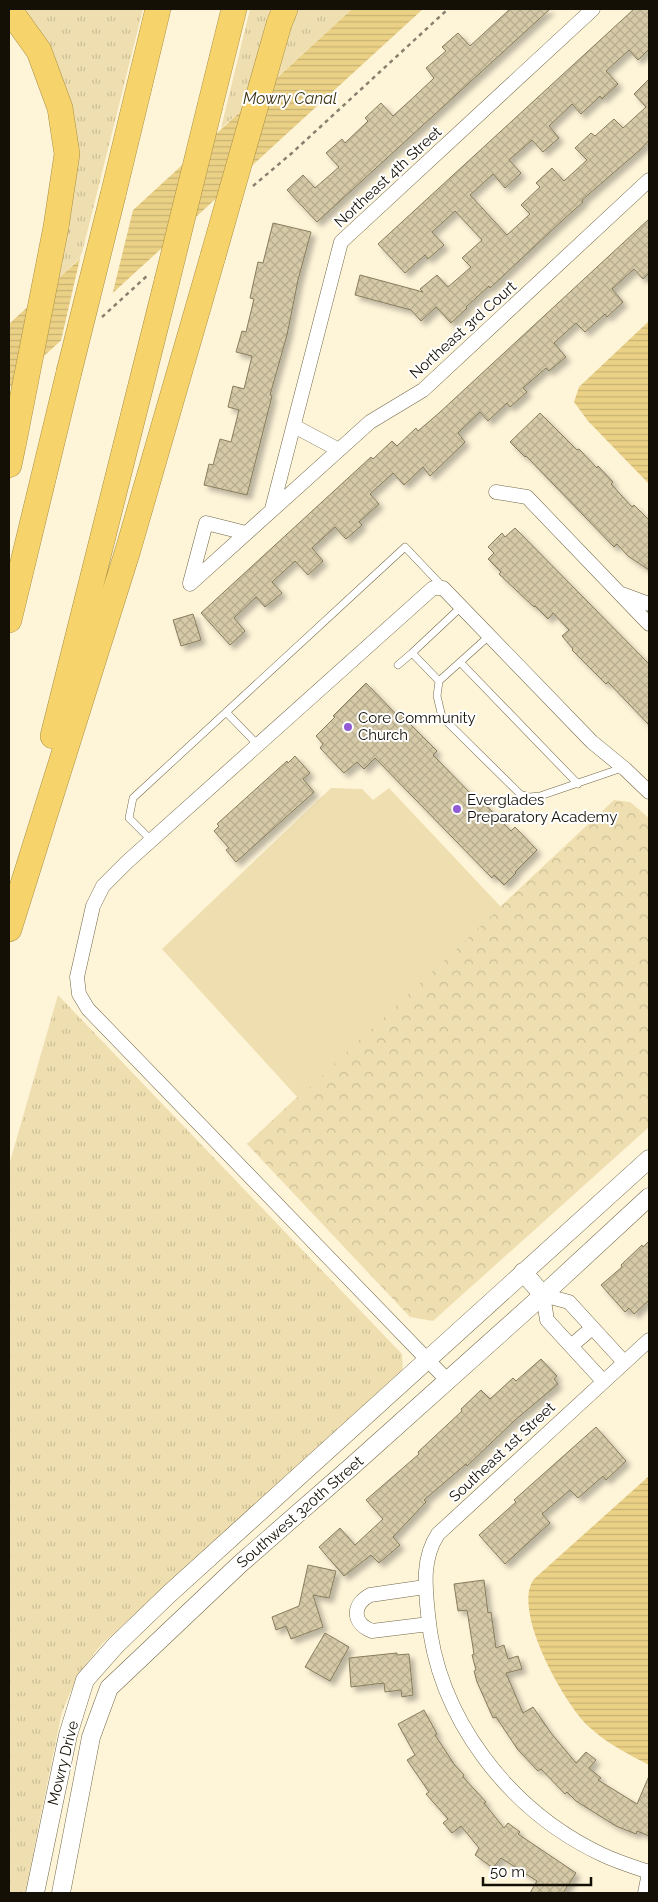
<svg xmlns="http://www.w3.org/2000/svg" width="658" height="1902" viewBox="0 0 658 1902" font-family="Raleway,sans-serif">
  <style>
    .grass { fill: url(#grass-tufts) }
    .forest { fill: url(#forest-crowns) }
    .green { fill: #efdfb0 }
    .water { fill: url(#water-rules) }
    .pier { fill: #fef4d8 }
    .building { fill: url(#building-cross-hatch); stroke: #877c5c; filter: url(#shadow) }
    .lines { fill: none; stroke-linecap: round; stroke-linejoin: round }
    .service-casing { stroke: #726849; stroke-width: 8 }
    .minor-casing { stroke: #726849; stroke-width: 15 }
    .tertiary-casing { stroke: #726849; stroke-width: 19 }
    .motorway-casing { stroke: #a88f47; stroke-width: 26 }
    .path { stroke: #88816e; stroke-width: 2.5; stroke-dasharray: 4 4; stroke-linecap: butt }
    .service { stroke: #fff; stroke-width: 7 }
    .minor { stroke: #fff; stroke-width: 14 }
    .tertiary { stroke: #fff; stroke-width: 18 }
    .motorway { stroke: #f7d46b; stroke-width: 25 }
    .motorway-bridge-casing { stroke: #a88f47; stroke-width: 26; stroke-linecap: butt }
    .motorway-bridge { stroke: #f7d46b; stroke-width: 25 }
    .poi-dot { fill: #905bd4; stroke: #fff; stroke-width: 2 }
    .labels { text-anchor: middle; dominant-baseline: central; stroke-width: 4; stroke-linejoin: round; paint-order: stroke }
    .street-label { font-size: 15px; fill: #141005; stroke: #fff }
    .poi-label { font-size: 15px; fill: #141005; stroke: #fff; text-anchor: start }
    .water-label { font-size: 16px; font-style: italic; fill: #3e3312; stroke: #fff }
  </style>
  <defs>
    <pattern id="grass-tufts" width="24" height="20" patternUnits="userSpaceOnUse" patternTransform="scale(1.25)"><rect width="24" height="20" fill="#efdfb0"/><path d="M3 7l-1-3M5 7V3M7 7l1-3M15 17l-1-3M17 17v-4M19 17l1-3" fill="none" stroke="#ccbe96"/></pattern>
    <pattern id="forest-crowns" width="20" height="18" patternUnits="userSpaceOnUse" patternTransform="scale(1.25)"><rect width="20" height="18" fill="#efdfb0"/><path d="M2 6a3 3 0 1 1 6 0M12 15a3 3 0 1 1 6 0" fill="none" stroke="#ccbe96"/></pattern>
    <pattern id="water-rules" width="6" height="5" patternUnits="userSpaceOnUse" patternTransform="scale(1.25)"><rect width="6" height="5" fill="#ead186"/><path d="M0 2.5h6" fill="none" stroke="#c8b272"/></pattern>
    <pattern id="building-cross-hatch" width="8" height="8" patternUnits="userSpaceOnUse" patternTransform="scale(1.25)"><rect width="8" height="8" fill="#d5c9a7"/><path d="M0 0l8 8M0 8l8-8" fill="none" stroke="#b6ac8e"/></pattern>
    <filter id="shadow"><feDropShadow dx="4.5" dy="4.5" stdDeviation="2.5" flood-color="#0004"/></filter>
  </defs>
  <rect width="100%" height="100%" fill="#fef4d8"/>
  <!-- grass -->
  <path class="grass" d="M27,9H143L81,257L56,281L76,165L26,19Z
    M250,9H271L248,105L221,128Z
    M294,9H352L272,82Z
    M58,995L402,1354L403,1372L102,1644C81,1669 72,1685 61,1716L25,1893H9V1165Z"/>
  <!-- forest -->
  <path class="forest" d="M614,800L630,802L649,818V1127L433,1321L410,1317L247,1144Z"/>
  <!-- green -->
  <path class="green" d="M331,788L362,789L373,800L389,788L501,907L298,1098L162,949Z"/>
  <!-- water -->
  <path class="water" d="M352,9H423L9,388V324Z
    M649,321V484L588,421L574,402L579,387Z
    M649,1476V1765C628,1754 606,1743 588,1726C564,1703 511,1610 534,1579Z"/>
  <!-- pier -->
  <path class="pier" d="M134,206L112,296L60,345L81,254Z"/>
  <!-- building -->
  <path class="building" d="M510,9H550L317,222L287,190L303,175L315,188L339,167L326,153L342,139L345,143L368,121L365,118L381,103L393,116L416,95L434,78L426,68L446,51L442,47L458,33L470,46Z
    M634,9H649V49L638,60L629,50L606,71L618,84L602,99L600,96L581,114L572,104L549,126L559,138L543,152L532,140L509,160L521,173L505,188L493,174L470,195L507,235L530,214L521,205L540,187L536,183L552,168L564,181L587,160L575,148L591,133L595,136L614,119L623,128L646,107L634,94L649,79V140L641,149L582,200L583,202L564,219L490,288L489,286L466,307L467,308L451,323L436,307L421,321L411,310L355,295L360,275L423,292L420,289L437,275L448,287L471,267L462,258L482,240L455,211L432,232L444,245L428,259L425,255L405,273L378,244Z
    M649,219V273L643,279L634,269L612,289L623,302L607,317L605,314L585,332L576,323L554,343L566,357L549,371L546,368L523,388L527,392L510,407L507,403L488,421L480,412L458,433L465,442L430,476L423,467L404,485L393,473L370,494L379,504L359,522L362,525L346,539L335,527L312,548L323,561L308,575L295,561L272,582L282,593L265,607L256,597L234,618L245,631L230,645L201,613L371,457L373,459L392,441L397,446L416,428L418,431L439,413Z
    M273,223L311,232L298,280L287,335L270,395L272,396L247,495L204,485L209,464L213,465L220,439L231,442L239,410L228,407L233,386L244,389L252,356L236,352L242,331L246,332L254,299L250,298L258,262L263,263Z
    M540,413L577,450L579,449L597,468L598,466L613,482L611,484L632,507L634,505L649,520V570L628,556L617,544L614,547L526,456L525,457L510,442Z
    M515,528L649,664V725L608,682L606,684L572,650L573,649L562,636L569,630L553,613L548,619L535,606L534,607L499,574L501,572L488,559L494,553L488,547L502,533L505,537Z
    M193,614L201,640L181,646L173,620Z
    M366,683L396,714L398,712L437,751L433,755L475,798L477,796L511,831L515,827L537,850L515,872L516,873L504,885L494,875L492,878L375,758L364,769L357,762L344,773L320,748L323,744L316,736L335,717L333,716Z
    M295,756L310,773L303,779L314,792L236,862L226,850L229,848L214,831L219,826L217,824L287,761L288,763Z
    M649,1241V1300L634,1314L629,1308L625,1312L601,1285L622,1267L621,1265L642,1245L643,1247Z
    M541,1359L557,1376L554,1379L558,1384L515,1420L467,1466L466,1464L424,1500L426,1502L393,1537L400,1545L379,1563L371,1555L344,1576L319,1547L340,1528L355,1545L383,1519L366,1500L419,1454L418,1452L462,1411L461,1409L481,1390L490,1399L513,1378L516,1381Z
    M596,1427L626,1461L606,1480L603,1476L578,1498L570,1490L542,1514L550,1523L505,1564L479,1535L516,1502L514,1500Z
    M308,1565L336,1571L329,1598L313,1595L323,1627L291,1639L286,1626L276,1630L272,1617L299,1606Z
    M484,1580L488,1613L491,1612L496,1648L504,1645L508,1659L518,1656L522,1669L506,1673L523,1713L533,1707L551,1733L576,1763L586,1752L596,1760L589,1768L601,1778L598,1780L637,1804L649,1776V1836L637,1831L636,1834L616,1826L576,1801L567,1792L565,1794L541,1769L538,1771L518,1750L496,1717L493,1718L477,1682L474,1671L476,1670L472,1655L474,1654L467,1610L458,1611L454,1584Z
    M325,1633L349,1647L330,1681L305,1667Z
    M397,1653V1655L409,1654L413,1695L402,1697L401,1690L385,1692L384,1683L351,1687L349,1658Z
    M424,1710L437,1734L435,1735L454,1764L464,1775L463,1777L486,1802L484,1803L504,1828L508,1823L520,1832L518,1834L576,1873L563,1893H530L537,1881L501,1858L493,1868L475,1855L479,1848L461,1826L452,1833L443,1823L448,1819L426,1794L429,1792L407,1760L415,1755L398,1724Z"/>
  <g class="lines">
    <!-- service casing -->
    <g class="service-casing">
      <path id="service" d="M461,607L412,653L439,681L437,696L442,717L520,794L529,797L540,796L622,768
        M460,662L578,784
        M398,665L412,653
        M439,681L489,636
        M226,712L258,745
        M152,841L129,818L133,798L405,547L443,587"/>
    </g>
    <!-- minor casing -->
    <g class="minor-casing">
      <path id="minor" d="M294,426L339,450
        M496,492L527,497L649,624
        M272,509L341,242L593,9
        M190,583L206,523L246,533
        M190,584L370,422L423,390L649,180
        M622,594L649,604
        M649,1340L438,1534C422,1558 425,1586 428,1614C437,1718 509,1811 603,1855C618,1862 634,1867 649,1872
        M571,1346L592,1328
        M448,1381L88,1009L79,994L77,977L93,906L103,886L127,862L433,588H443L592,742L625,769L649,792
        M603,1381L547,1320L543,1295L569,1302L624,1362
        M425,1587L370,1595C352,1605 352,1623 372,1631L429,1624
        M645,1893L649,1873"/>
    </g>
    <!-- tertiary casing -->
    <g class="tertiary-casing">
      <path id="tertiary" d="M523,1272L543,1295
        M35,1893L68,1735L85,1680L116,1645L169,1594L649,1159
        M61,1893L91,1737L109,1688L240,1564L351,1467L543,1295L649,1197"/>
    </g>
    <!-- motorway casing -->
    <g class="motorway-casing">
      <path id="motorway" d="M9,9L39,51L60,108L67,154L56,227
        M279,24L285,9
        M210,106L234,9
        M113,195L158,9
        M9,465L14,441
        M9,620L69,372
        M53,736L167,281
        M9,929L128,550L213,256"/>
    </g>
    <!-- path -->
    <path class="path" d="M253,186L292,153L448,9
      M102,317L148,275"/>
    <!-- service -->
    <use href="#service" class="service"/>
    <!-- minor -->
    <use href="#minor" class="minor"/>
    <!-- tertiary -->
    <use href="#tertiary" class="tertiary"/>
    <!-- motorway -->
    <use href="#motorway" class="motorway"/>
    <!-- motorway-bridge casing -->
    <g class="motorway-bridge-casing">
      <path id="motorway-bridge" d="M213,256L279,24
        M167,281L210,106
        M69,372L113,195
        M14,441L56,227"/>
    </g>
    <!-- motorway-bridge -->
    <use href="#motorway-bridge" class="motorway-bridge"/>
  </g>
  <!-- markers -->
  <g class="poi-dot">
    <circle cx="348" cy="727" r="5"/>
    <circle cx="457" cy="809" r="5"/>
  </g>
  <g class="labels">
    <!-- street labels -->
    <g class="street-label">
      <text transform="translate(388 177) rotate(-43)">Northeast 4th Street</text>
      <text transform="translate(463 330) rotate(-42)">Northeast 3rd Court</text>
      <text transform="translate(502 1452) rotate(-43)">Southeast 1st Street</text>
      <text transform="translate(300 1512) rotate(-41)">Southwest 320th Street</text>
      <text transform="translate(63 1763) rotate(-76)">Mowry Drive</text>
    </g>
    <!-- poi labels -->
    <g class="poi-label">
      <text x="358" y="718">Core Community<tspan x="358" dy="17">Church</tspan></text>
      <text x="467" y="800">Everglades<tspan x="467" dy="17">Preparatory Academy</tspan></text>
    </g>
    <!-- water labels -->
    <g class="water-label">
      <text x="290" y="98">Mowry Canal</text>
    </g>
  </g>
  <!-- border -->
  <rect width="658" height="1902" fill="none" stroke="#141005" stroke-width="20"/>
  <!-- scale -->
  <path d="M483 1877v8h108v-8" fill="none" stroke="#141005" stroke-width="2.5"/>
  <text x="490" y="1877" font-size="15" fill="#141005" stroke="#ffffff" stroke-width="4" paint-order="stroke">50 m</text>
</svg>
